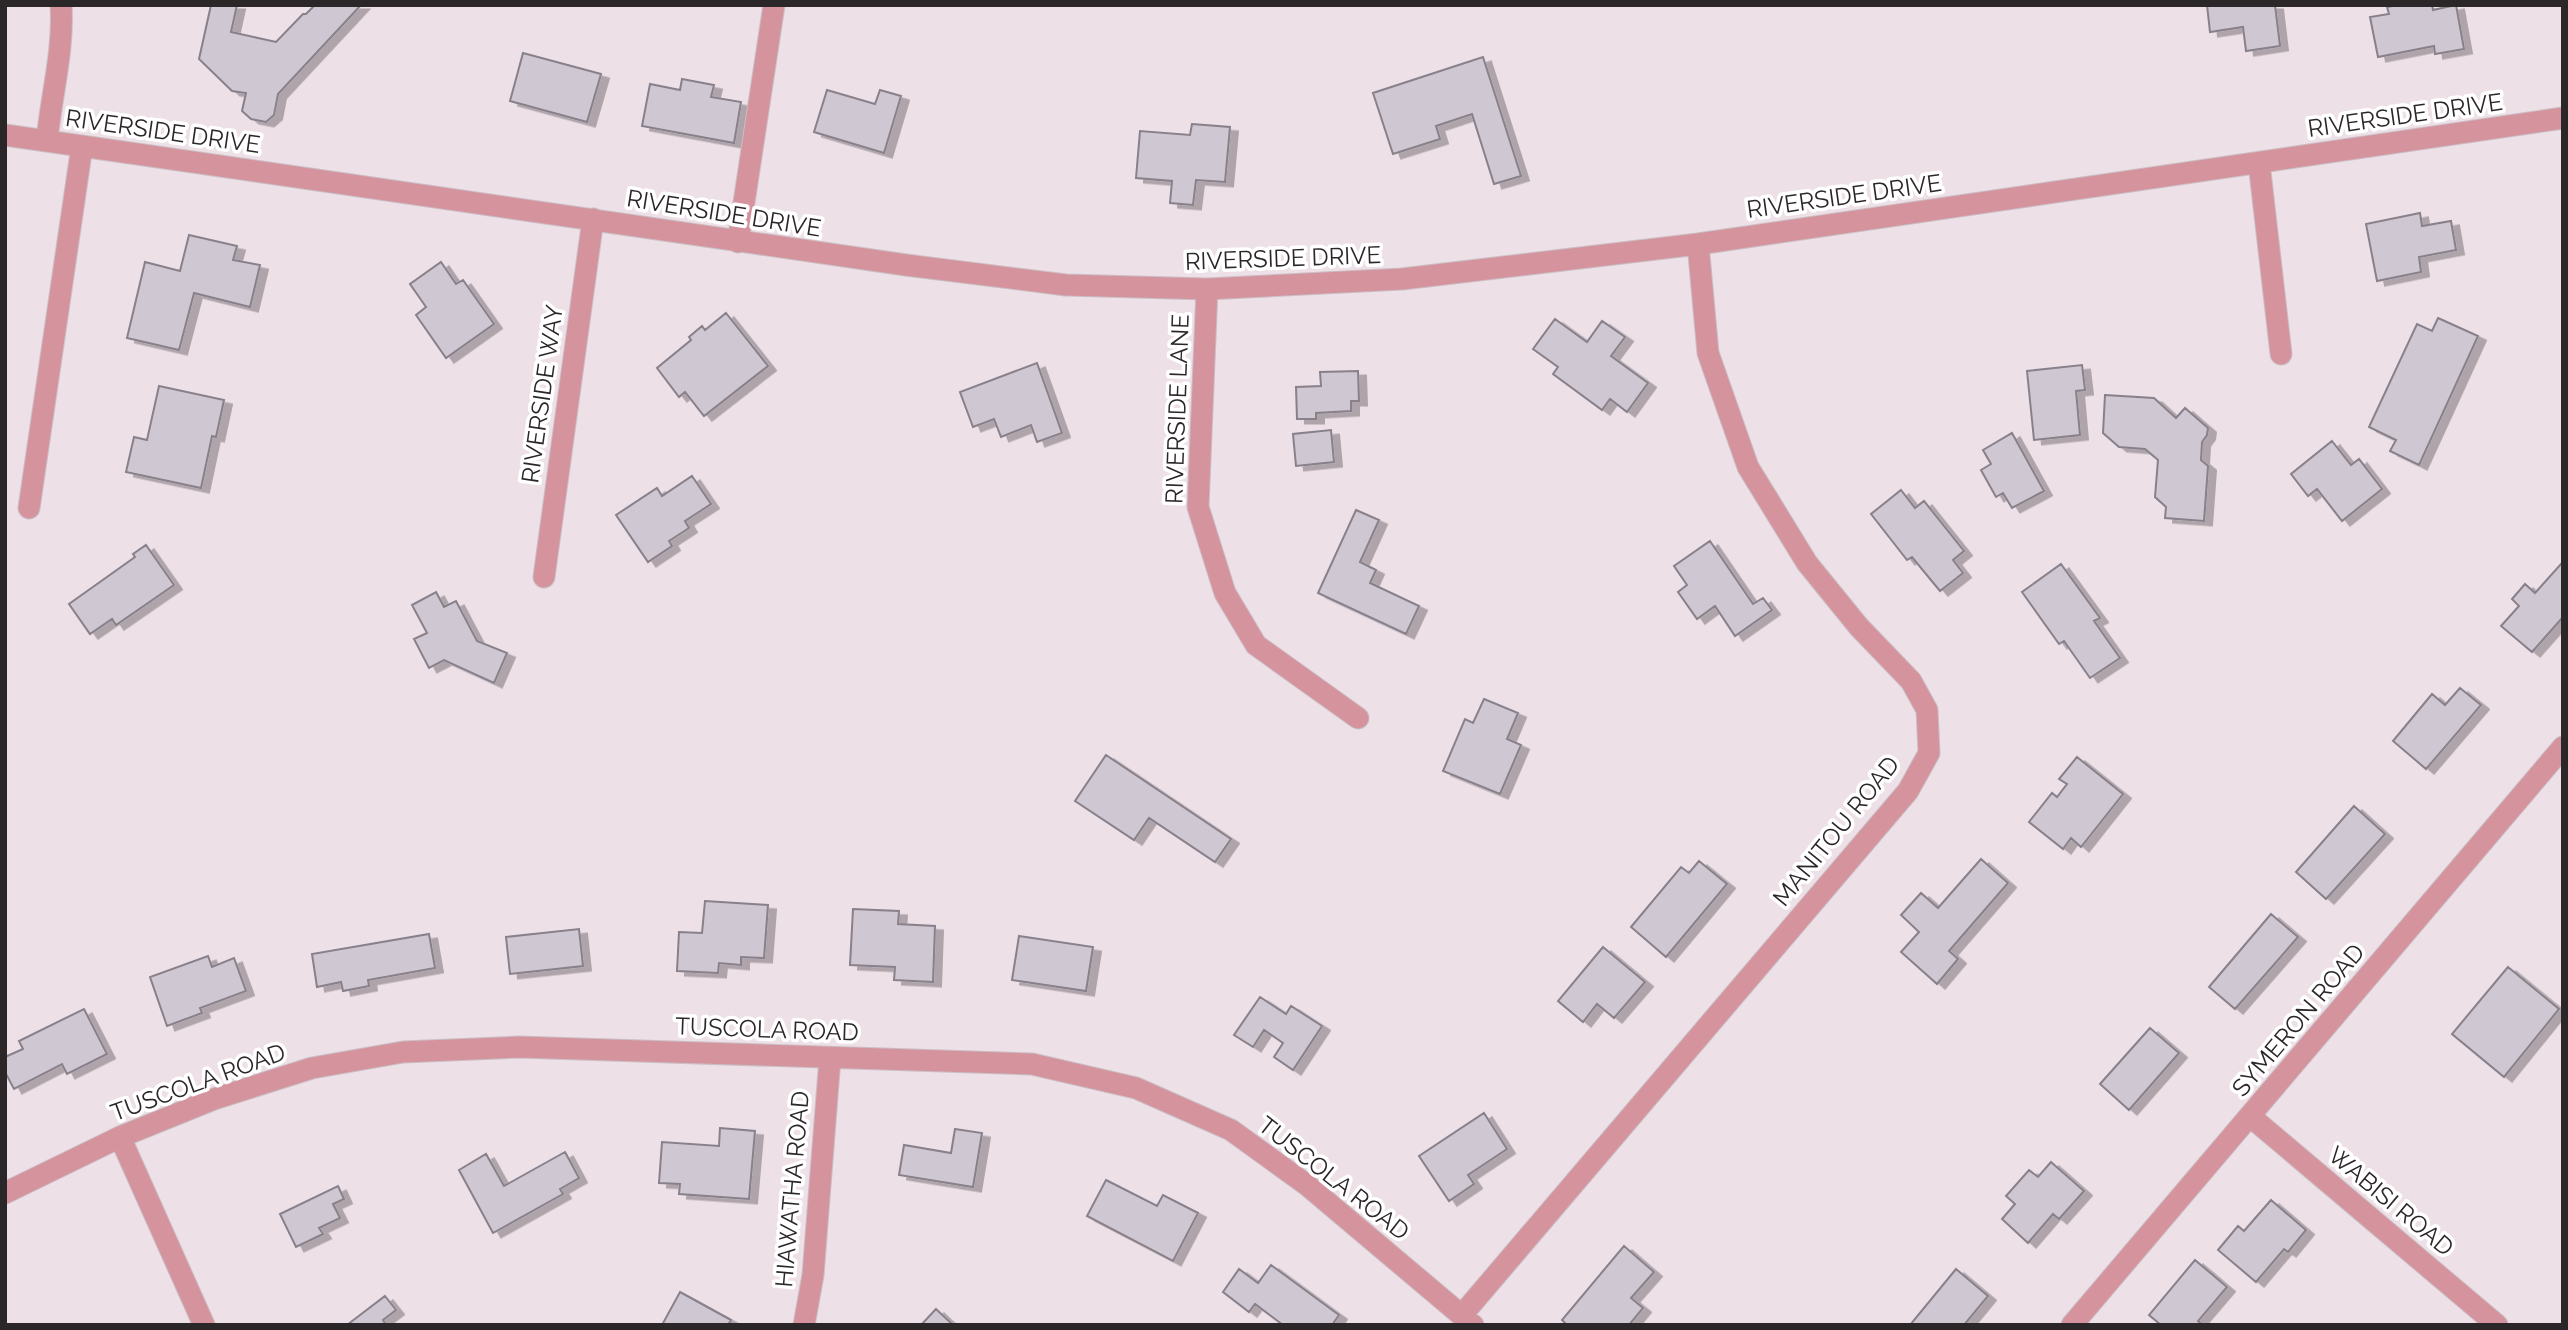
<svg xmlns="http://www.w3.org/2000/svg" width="2568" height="1330" viewBox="0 0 2568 1330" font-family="Raleway,sans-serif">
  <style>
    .building { fill: #cfc7d2; stroke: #88818b; stroke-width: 2; filter: url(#shadow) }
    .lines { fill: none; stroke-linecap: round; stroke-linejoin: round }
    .minor-casing { stroke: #cabfc5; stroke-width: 23 }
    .minor { stroke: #d5939e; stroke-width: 21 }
    .labels { text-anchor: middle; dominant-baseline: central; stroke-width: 7; stroke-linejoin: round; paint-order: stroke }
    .street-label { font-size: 24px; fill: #2b2628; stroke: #fff }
  </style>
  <defs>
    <filter id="shadow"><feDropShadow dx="8" dy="4.5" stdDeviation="0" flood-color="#0004"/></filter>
  </defs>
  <rect width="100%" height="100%" fill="#ede0e7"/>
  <!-- building -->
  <path class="building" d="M211,5H237L231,32L276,42L303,14H306L315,5H361L278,94L274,115L266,122L251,119L242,111L246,93L232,91L199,59Z
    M2207,5H2275L2280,46L2246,51L2243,27L2210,32Z
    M2399,5H2432L2433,10L2456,5L2464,49L2435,54L2434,46L2378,57L2370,17L2389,14L2387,7Z
    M523,53L601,74L587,122L510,101Z
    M1483,57L1521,176L1494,184L1472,114L1436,126L1440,139L1393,154L1373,93Z
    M682,79L714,85L711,97L741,102L734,143L642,126L650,84L680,90Z
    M827,90L875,104L880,90L901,96L884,153L814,132Z
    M1192,124L1230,127L1225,182L1196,180L1193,205L1170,203L1172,181L1136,178L1140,131L1190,135Z
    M2420,213L2422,226L2451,221L2456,250L2419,257L2421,272L2377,281L2366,224Z
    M189,235L237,246L233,260L260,265L250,307L194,293L179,350L127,338L145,262L180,271Z
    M441,262L456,284L463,280L494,324L446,358L416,315L426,307L410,284Z
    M726,313L768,366L704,416L685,392L679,397L657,368L691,340L689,337L702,326L705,330Z
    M2438,318L2478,336L2419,465L2390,451L2396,440L2369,427L2417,324L2432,331Z
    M1555,319L1587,342L1602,321L1625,337L1611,356L1648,383L1627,412L1610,399L1602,410L1553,374L1558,367L1533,349Z
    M1037,363L1062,433L1037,442L1031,425L1001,437L994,419L973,427L960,392Z
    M2082,365L2085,390L2076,391L2080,435L2034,440L2027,371Z
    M1358,371L1359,401H1351V411L1316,413V419H1297L1296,387L1321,386L1320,372Z
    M159,386L224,400L216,437L212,436L201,488L126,472L134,437L147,440Z
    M2105,395L2154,398L2176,418L2185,408L2208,428L2207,435L2202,442L2201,460L2208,466L2204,521L2165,518L2166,507L2155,497L2158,460L2145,449L2119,447L2103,433Z
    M1331,430L1334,462L1296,466L1293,434Z
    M2012,433L2044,491L2012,508L2003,493L1996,497L1981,470L1991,464L1983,450Z
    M2332,441L2351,465L2359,459L2382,489L2342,521L2317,489L2308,496L2291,474Z
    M692,476L711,504L685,521L689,528L669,541L672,546L648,562L616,515L657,488L662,496Z
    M1901,490L1915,508L1924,501L1964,551L1953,560L1963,573L1940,591L1912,557L1907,560L1871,514Z
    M1356,510L1379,520L1360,562L1376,570L1370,583L1419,606L1406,634L1318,593Z
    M1710,541L1753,604L1763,598L1772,610L1735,636L1715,606L1697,619L1678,592L1687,585L1674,566Z
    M146,545L174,585L116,625L112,619L90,634L69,604L135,557L133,554Z
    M2061,564L2100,618L2094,621L2120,658L2090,678L2064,641L2059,644L2022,592Z
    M2561,564L2563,565V617L2532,652L2501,626L2519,606L2512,599L2525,584L2535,593Z
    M436,592L444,607L456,601L477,641L507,653L494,683L444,660L429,668L414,639L427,633L412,605Z
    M2460,688L2481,705L2426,769L2393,741L2432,694L2445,705Z
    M1484,699L1518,713L1507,739L1521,745L1500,794L1443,771L1465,719L1473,723Z
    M1106,755L1231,839L1215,862L1149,818L1134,840L1075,801Z
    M2077,757L2123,794L2081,847L2071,838L2063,849L2029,822L2052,793L2057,797L2067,784L2059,779Z
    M2354,806L2385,834L2326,899L2296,872Z
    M1981,859L2008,883L1949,951L1958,959L1937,984L1901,952L1919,932L1901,915L1921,893L1938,908Z
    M1699,861L1727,884L1666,957L1631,927L1681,867L1689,873Z
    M705,901L768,905L764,958L741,957V965L719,963L718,973L677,971L679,932L702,933Z
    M853,909L899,911L898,924L935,926L933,982L894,980L895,967L850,965Z
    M2271,914L2298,937L2235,1009L2209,987Z
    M579,929L583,966L510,974L506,937Z
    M429,934L435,968L368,980L369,986L343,991L341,982L317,987L312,954Z
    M1019,936L1093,947L1086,991L1012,980Z
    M1603,947L1645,982L1614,1018L1597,1004L1583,1022L1558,1001Z
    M208,956L212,967L234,958L246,991L200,1008L202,1013L167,1026L150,977Z
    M2508,967L2559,1009L2504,1077L2452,1034Z
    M1260,997L1286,1014L1291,1006L1322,1026L1293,1070L1274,1057L1283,1043L1264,1030L1253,1047L1234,1035Z
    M84,1009L107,1054L67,1074L62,1064L14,1089L5,1072V1057L23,1049L19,1041Z
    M2150,1028L2179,1053L2129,1110L2100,1084Z
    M1484,1113L1507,1149L1468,1175L1474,1184L1449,1201L1419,1156Z
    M720,1128L755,1131L749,1199L679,1194L680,1184L659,1183L662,1142L719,1146Z
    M955,1129L982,1133L973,1187L899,1175L904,1145L951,1153Z
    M565,1152L579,1178L560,1189L563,1194L493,1233L459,1170L486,1154L504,1186Z
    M2051,1162L2084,1191L2059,1219L2053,1214L2028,1243L2002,1219L2015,1204L2006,1196L2029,1170L2038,1177Z
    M1106,1180L1157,1206L1163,1195L1198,1213L1173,1261L1087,1216Z
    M338,1186L344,1199L333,1204L340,1218L319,1228L323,1234L296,1247L280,1214Z
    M2271,1200L2306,1230L2288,1252L2284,1249L2256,1282L2218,1250L2238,1226L2244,1231Z
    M1624,1246L1654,1272L1631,1298L1643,1308L1629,1325H1567L1562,1320Z
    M2195,1260L2227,1287L2198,1321L2203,1325H2161L2149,1315Z
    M1271,1265L1339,1315L1332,1325H1283L1255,1304L1249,1312L1223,1292L1239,1269L1258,1283Z
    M1956,1269L1988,1296L1964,1325H1910Z
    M680,1292L731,1320L728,1325H662Z
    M385,1296L396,1310L383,1320L386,1325H347Z
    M936,1309L953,1325H921Z"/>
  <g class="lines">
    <!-- minor casing -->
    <g class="minor-casing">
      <path id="minor" d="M5,135L906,265L1066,285L1207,289L1402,279L1698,244L2563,118
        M47,141C51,96 64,51 61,5
        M2259,163L2281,354
        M738,242L774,5
        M1207,289L1198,507L1225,593L1256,645L1358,718
        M29,508L82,146
        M544,577L593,219
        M2251,1117L2497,1325
        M120,1137L204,1325
        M5,1193L120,1137L214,1099L312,1068L403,1052L519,1047L1032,1064L1136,1088L1231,1130L1307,1185L1473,1325
        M1462,1315L1908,791L1929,753L1927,710L1911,681L1859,627L1807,563L1748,467L1708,353L1698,244
        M804,1325L813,1275L830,1058
        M2072,1325L2563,747"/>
    </g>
    <!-- minor -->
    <use href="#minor" class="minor"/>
  </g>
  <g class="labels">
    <!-- street labels -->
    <g class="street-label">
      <text transform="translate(2405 115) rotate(-8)">RIVERSIDE DRIVE</text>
      <text transform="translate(163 131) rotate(8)">RIVERSIDE DRIVE</text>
      <text transform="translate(1844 196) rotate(-8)">RIVERSIDE DRIVE</text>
      <text transform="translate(724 213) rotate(9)">RIVERSIDE DRIVE</text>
      <text transform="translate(1283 258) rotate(-2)">RIVERSIDE DRIVE</text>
      <text transform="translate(542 394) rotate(-82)">RIVERSIDE WAY</text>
      <text transform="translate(1177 409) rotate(-88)">RIVERSIDE LANE</text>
      <text transform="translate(1836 831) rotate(-51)">MANITOU ROAD</text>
      <text transform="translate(2298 1020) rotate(-50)">SYMERON ROAD</text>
      <text transform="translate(767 1029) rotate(2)">TUSCOLA ROAD</text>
      <text transform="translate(198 1082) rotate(-20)">TUSCOLA ROAD</text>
      <text transform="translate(1334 1178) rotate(38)">TUSCOLA ROAD</text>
      <text transform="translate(792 1189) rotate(-85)">HIAWATHA ROAD</text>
      <text transform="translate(2391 1201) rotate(40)">WABISI ROAD</text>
    </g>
  </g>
  <!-- border -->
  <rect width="2568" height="1330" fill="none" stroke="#2b2628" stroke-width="14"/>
</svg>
